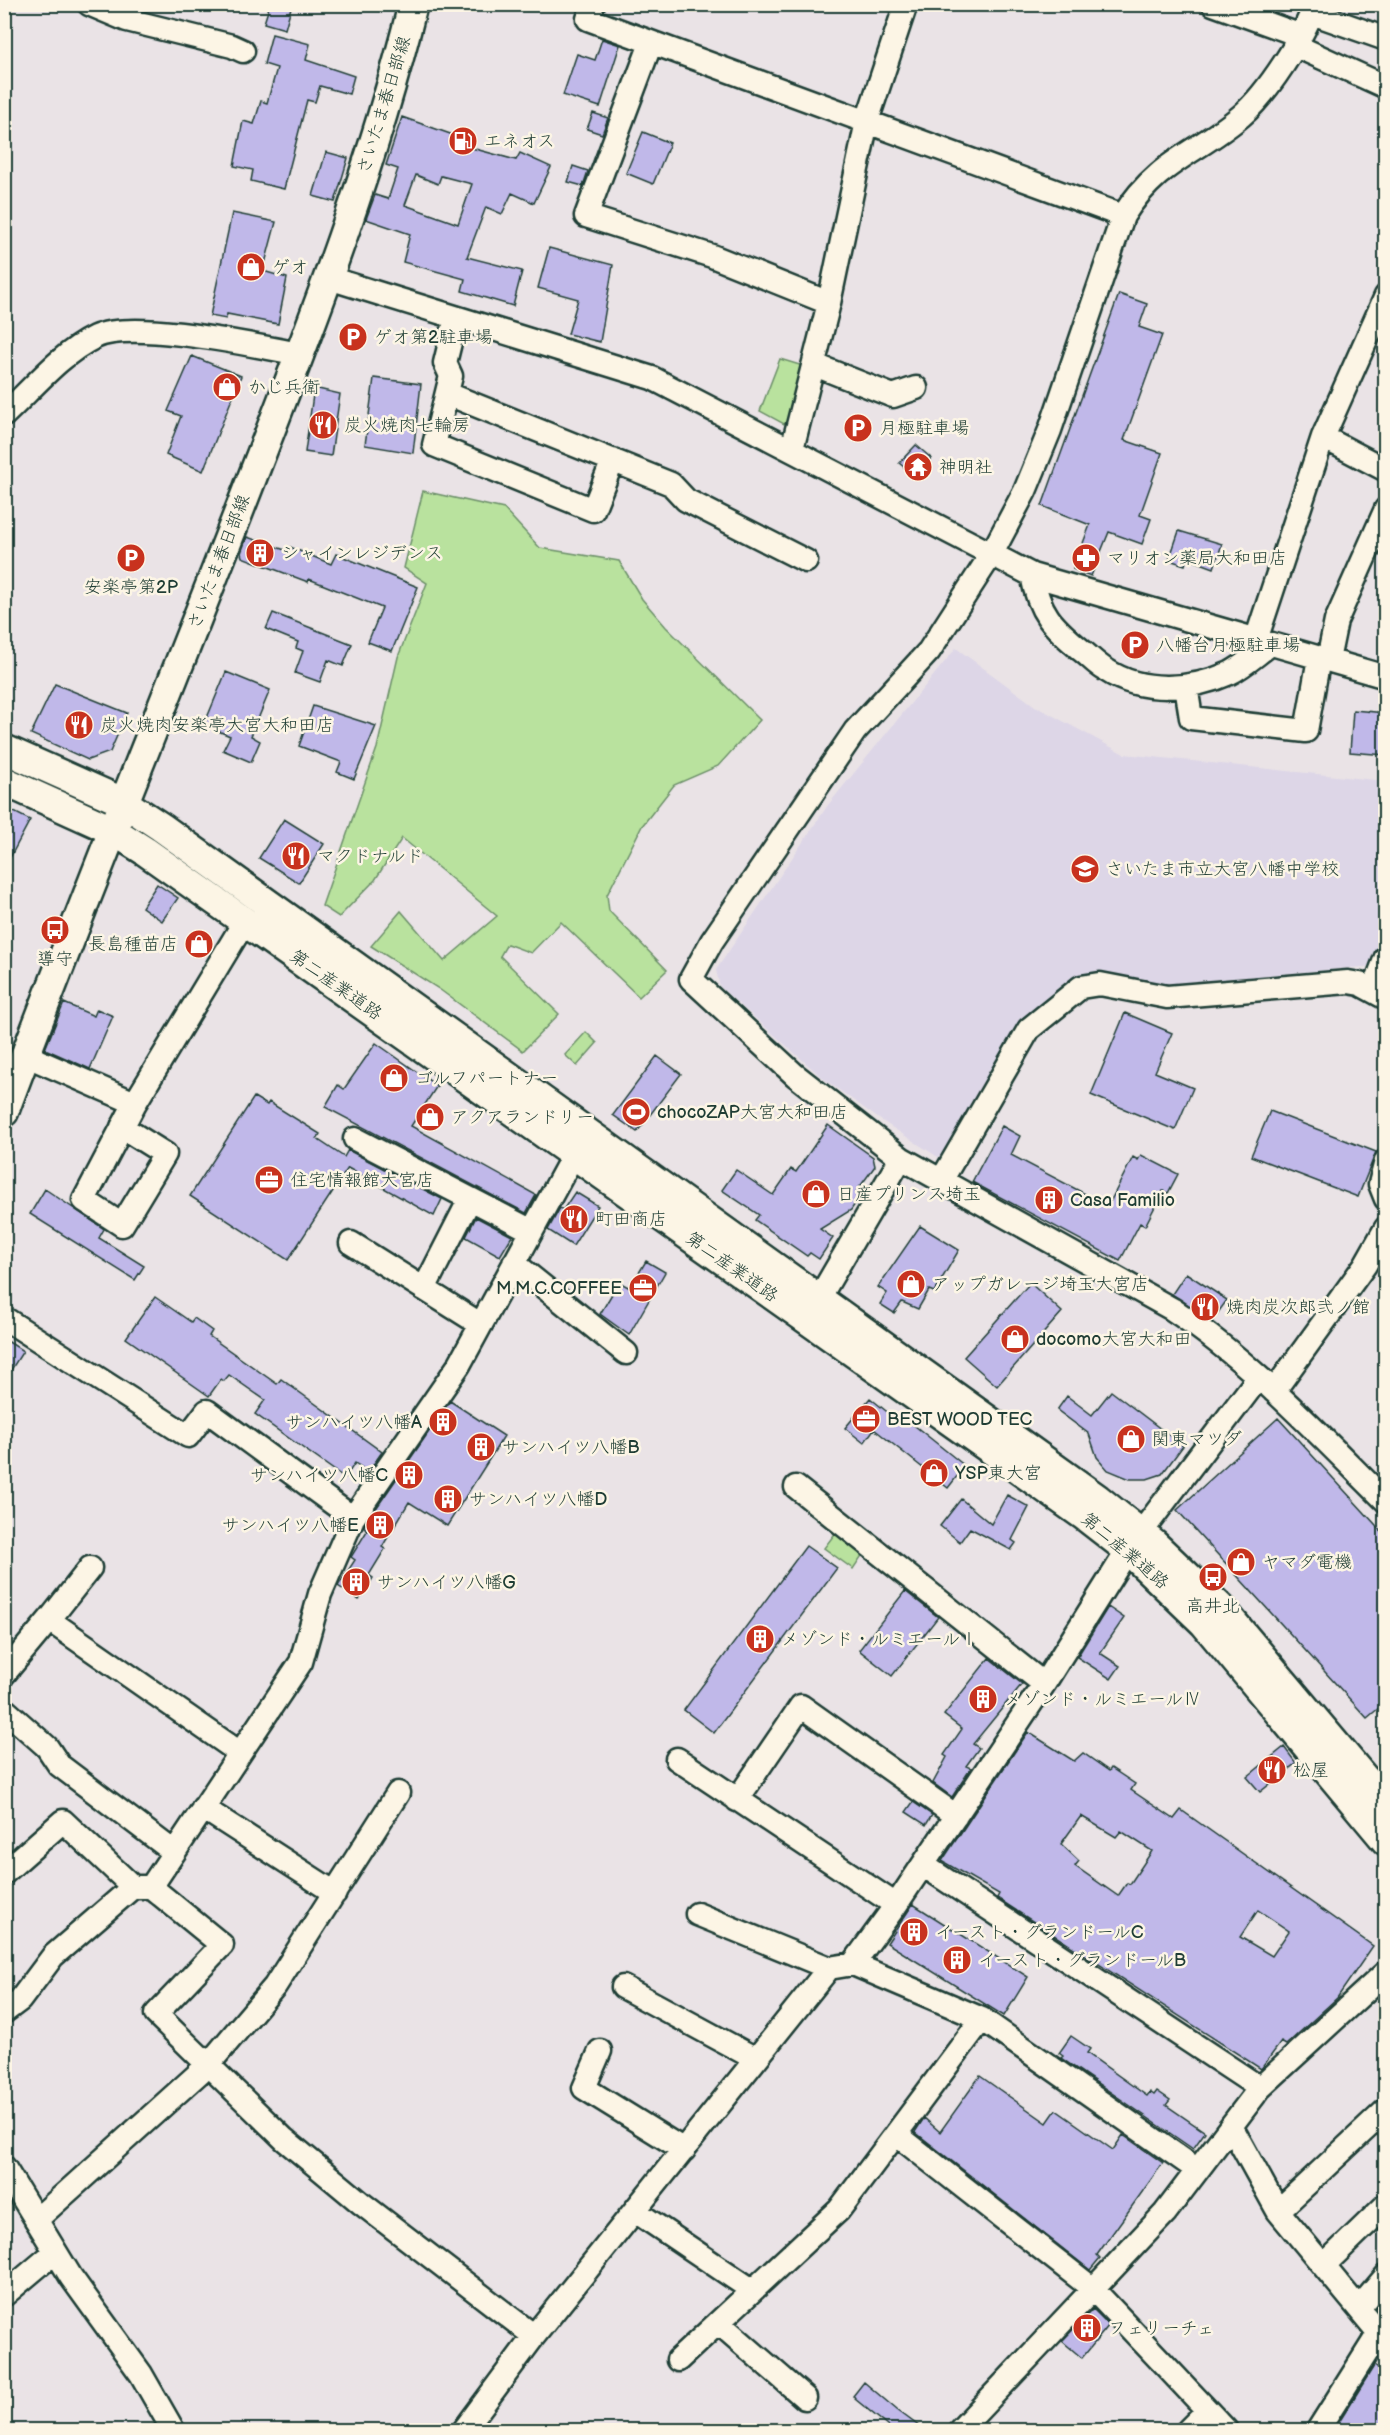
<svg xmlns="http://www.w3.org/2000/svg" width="1390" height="2435" viewBox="0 0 1390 2435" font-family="'Balsamiq Sans','Klee One',sans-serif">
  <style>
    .built { fill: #ddd6e7 }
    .green { fill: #b9e29e; stroke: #6c9069; stroke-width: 1.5 }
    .building { fill: #c0b8e9; stroke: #1f3d34; stroke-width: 1.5; fill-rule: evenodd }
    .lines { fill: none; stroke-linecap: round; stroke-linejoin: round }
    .minor-casing { stroke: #1f3d34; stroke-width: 27 }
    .major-casing { stroke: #1f3d34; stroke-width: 33 }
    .minor { stroke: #fcf5e5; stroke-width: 22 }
    .major { stroke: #fcf5e5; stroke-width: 28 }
    .labels { text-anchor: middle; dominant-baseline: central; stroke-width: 5; stroke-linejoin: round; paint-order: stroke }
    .street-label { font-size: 18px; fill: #1f3d34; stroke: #fcf5e5 }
    .poi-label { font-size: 18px; fill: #1f3d34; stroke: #fcf5e5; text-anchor: start }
  </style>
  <rect width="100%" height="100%" fill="#eae3e6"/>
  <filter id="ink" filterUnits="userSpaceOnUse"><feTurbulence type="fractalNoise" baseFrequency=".0167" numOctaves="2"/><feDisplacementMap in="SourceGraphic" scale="12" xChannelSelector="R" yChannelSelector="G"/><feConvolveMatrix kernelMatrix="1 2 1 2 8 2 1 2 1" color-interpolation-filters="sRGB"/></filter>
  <g filter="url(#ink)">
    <!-- built -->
    <path class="built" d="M956,648L1035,706L1124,754L1385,781V934L1374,966L1165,984L1107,975L1036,1010L1013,1034L946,1152L938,1157L879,1119L824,1079L720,987L716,970L828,805Z"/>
    <!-- green -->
    <path class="green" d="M780,359L803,366L790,420L784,424L760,411Z
      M423,491L504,509L540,548L619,561L642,599L666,627L760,720L718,766L674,785L642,826L607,895L609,911L667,970L639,997L561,922L531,953L507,944L500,956L559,1014L523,1051L439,989L371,946L401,911L444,961L497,916L402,838L375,880L339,917L322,906L377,748L398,657L427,583L404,568Z
      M586,1032L597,1043L577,1066L565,1055Z
      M837,1531L865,1551L853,1569L824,1548Z"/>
    <!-- building -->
    <path class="building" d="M270,4H292L285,29L264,23Z
      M272,34L310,44L306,60L354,76L349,94L320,86L315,102L307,100L284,189L251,181L253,170L234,166L243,121L254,124L261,101L267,103L277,68L264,64Z
      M602,39L620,45L600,107L563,95L577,54L595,60Z
      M593,113L608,118L602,134L587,129Z
      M402,117L456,136L453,143L516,160L520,153L551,167L534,203L512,193L502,214L486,207L467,257L522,271L513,306L462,291L465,279L403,262L410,234L366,219L375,195L388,199L398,169L386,165ZM416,175L438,184L441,176L472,184L458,224L405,205Z
      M643,132L670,143L653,184L626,173Z
      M326,152L348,158L335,202L313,196Z
      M573,166L588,171L583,186L568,182Z
      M232,213L276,222L263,271L287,278L278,324L227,314L226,319L210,316Z
      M549,248L613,265L600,342L568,334L578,299L538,288Z
      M1119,294L1147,304L1139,327L1162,335L1124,440L1162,453L1140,515L1151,519L1142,544L1109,532L1091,576L1073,569L1090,525L1042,506Z
      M192,356L241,376L203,471L166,455L181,416L168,411Z
      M374,378L421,384L413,453L365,445Z
      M314,388L340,394L331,456L305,452Z
      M916,445L931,458L920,471L914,475L899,463Z
      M1179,531L1222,544L1214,568L1187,558L1185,565L1169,560Z
      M247,537L288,551L290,547L331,564L336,554L418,587L392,651L368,642L382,608L309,579L308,582L242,557L241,553Z
      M273,613L352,644L343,666L328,660L320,682L295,673L303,651L296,648L298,642L266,629Z
      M226,672L270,690L251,736L260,741L251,762L223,750L230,736L204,725Z
      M55,684L127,713L110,752L88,760L31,734Z
      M313,706L376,726L354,779L337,772L341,762L299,746Z
      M1353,710L1386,713V755L1350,752Z
      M4,807L30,820L4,869Z
      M284,819L324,844L299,883L259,858Z
      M157,884L178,898L162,921L142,907Z
      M64,1003L94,1016L97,1009L113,1016L90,1069L45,1049Z
      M1125,1013L1172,1033L1155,1072L1193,1088L1175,1130L1091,1095Z
      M376,1043L437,1086L411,1126L536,1195L526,1213L325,1107L338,1085L344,1089Z
      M657,1056L681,1074L637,1132L613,1115Z
      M254,1097L267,1105L269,1102L320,1134L317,1139L344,1157L348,1150L442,1199L434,1216L348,1168L288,1260L190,1196Z
      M1270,1111L1376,1152L1358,1197L1251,1156Z
      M828,1125L873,1157L875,1166L856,1192L861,1195L851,1210L820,1229L833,1238L819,1259L810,1253L807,1256L755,1220L759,1215L722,1190L736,1170L773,1195L791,1169L796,1172Z
      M1002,1126L1020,1136L1011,1155L1108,1206L1133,1157L1138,1160L1141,1155L1178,1174L1168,1193L1163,1191L1145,1226L1140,1223L1120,1261L972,1182Z
      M45,1189L104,1229L99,1238L144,1266L135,1280L30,1214Z
      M575,1192L598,1206L573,1246L548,1230L560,1208L563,1210Z
      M476,1217L512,1236L500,1256L466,1237Z
      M920,1226L959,1250L934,1292L929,1290L918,1309L902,1302L894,1313L880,1304L887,1293L878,1287Z
      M646,1261L665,1272L629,1335L600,1314L619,1282L630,1288Z
      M1186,1273L1227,1300L1212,1321L1172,1294Z
      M1030,1283L1062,1312L997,1386L964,1357Z
      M155,1297L191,1322L194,1318L212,1331L209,1336L277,1384L281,1379L382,1452L368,1472L355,1463L345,1478L255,1414L265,1400L229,1375L224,1381L221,1379L209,1396L126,1338Z
      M4,1339L23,1351L4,1381Z
      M1111,1391L1183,1446L1162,1474L1147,1479H1130L1108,1470L1097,1457L1089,1434L1057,1410L1067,1396L1092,1415Z
      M870,1398L901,1423L905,1418L965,1466L948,1488L874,1429L864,1443L845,1428Z
      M450,1401L504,1436L447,1526L409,1502L382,1547L385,1549L369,1575L373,1578L359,1600L338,1586L355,1560L351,1557L367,1531L364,1526Z
      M1278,1418L1386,1536V1702L1367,1718L1177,1510Z
      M1007,1495L1029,1507L1012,1540L1016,1543L1011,1550L970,1528L960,1542L940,1526L961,1499L991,1524Z
      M806,1546L837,1568L714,1733L684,1710Z
      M905,1591L938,1617L892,1676L859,1650Z
      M1108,1607L1124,1618L1100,1653L1120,1666L1111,1679L1077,1657Z
      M989,1658L1022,1684L973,1744L979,1748L966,1766L971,1768L952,1797L933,1783L947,1757L944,1755L962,1729L944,1715Z
      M1028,1732L1074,1761L1083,1753L1109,1771L1111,1768L1135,1784L1131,1790L1174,1819L1181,1810L1373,1946L1337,1998L1286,2045L1281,2042L1261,2069L997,1898L999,1894L942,1861ZM1081,1816L1116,1837L1121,1831L1152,1851L1130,1884L1127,1883L1118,1896L1075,1866L1079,1861L1061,1844ZM1258,1910L1289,1931L1272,1956L1240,1937Z
      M1284,1747L1296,1763L1260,1792L1247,1777Z
      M913,1802L932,1815L926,1825L906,1812Z
      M913,1904L1028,1977L1004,2016L887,1943Z
      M1071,2036L1090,2049L1087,2053L1147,2096L1150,2092L1154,2095L1157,2091L1170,2100L1166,2105L1205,2132L1193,2149L1061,2058L1063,2056L1059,2053Z
      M980,2076L1047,2123L1056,2110L1113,2150L1123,2135L1163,2163L1097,2255L1100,2258L1090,2270L915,2132L924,2118L940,2132Z
      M1093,2309L1109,2325L1082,2358L1062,2341Z
      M1374,2366L1386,2374V2430H1342L1336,2427Z
      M864,2382L897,2410L924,2430H893L855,2399L853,2396Z"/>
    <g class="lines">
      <!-- minor casing -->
      <g class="minor-casing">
        <path id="minor" d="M89,4L127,20L232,46L243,51
          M593,4L588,19L1123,216
          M1213,4L1299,35
          M1315,4C1304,37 1267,94 1241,116C1196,154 1157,161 1123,216L1050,430L1025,491L991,555L929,651L855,731L712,941L691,979L795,1075L901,1158L1172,1309C1252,1362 1318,1434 1386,1501
          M1312,13L1386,39
          M651,43L586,216L712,256L829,303
          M1294,45L1386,87
          M329,278L652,378L1032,575L1386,677
          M456,318L445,363L451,376L434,445L593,510L613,460
          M815,365L893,396L916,388
          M448,394L671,484L686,500L806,561
          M4,415C32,389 60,354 95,337C133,319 256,346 300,354
          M1323,437L1386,470
          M792,449L829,303L867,121L906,4
          M1032,575C1039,613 1052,626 1081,650C1089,656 1097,665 1106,670C1142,694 1192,690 1230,673C1244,666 1258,653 1271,644
          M1256,640L1323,437L1386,296
          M1328,660L1336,621L1386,509
          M1186,686L1191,718L1306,731L1319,658
          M1373,991L1386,957
          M25,1055L135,1103L245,921
          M122,1127L165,1154L122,1225L84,1200L135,1103
          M355,1139L532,1231
          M1386,1161L1380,1184L1386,1199
          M941,1181L1029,1029L1081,987L1100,984L1167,997L1348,982L1360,984L1386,998
          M351,1243L480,1324
          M514,1263L626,1353
          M424,1289L470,1199
          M811,1312L901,1158
          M4,1318L188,1436L207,1411L353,1518
          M1274,1391L1365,1265L1386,1228
          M796,1487L1044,1684
          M49,1620L90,1568
          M4,1674L49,1620L240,1753
          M4,1709L47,1747L59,1765L174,1852
          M677,1759L896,1905
          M737,1800L801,1706L956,1816
          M203,1808L335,1893
          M923,1865L1260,2088
          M4,1873L63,1821L133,1887L53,1956L20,2000L4,2012
          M133,1887H151L222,1945L156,2014L284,2139L361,2203L534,2336
          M151,1887L301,1662L320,1594L353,1518L459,1365L581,1141
          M697,1914L829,1968
          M853,1964L982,2019L1196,2169
          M623,1987L756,2059
          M600,2051L584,2088L684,2150
          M1231,2126L1260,2088L1386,1972
          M897,2135L1093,2289L1226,2430
          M4,2167L71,2277L141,2374L173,2430
          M635,2211L752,2290
          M1278,2211L1386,2110
          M36,2220L208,2065L275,1986L398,1793
          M1324,2265L1386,2205
          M4,2295L55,2252
          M1359,2308L1386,2276
          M719,2323L805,2398
          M678,2360L839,2210L982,2019
          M464,2430L534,2336L829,1968L853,1964L896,1905L1044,1684L1128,1550L1258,1378
          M960,2430L1165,2213L1231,2126L1278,2211L1379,2333L1386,2337
          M1188,2430L1207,2411
          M1318,2430L1379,2333"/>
      </g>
      <!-- major casing -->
      <g class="major-casing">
        <path id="major" d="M4,749L123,802L161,827L1098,1499L1154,1544L1221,1608L1386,1804
          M4,781L112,830L145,851L1083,1515L1128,1550L1204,1623L1386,1841
          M4,1112C85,895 174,681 257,465C316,314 374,162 413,4"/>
      </g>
      <!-- minor -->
      <use href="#minor" class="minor"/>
      <!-- major -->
      <use href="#major" class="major"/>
    </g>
  </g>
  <!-- icons -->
  <defs>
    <g id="fuel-disc" transform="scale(1.5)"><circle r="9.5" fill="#c8321e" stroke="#fcf5e5"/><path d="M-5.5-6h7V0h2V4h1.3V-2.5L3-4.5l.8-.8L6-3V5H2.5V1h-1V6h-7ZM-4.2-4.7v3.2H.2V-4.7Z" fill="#fff"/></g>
    <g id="shop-disc" transform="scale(1.5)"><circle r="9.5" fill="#c8321e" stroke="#fcf5e5"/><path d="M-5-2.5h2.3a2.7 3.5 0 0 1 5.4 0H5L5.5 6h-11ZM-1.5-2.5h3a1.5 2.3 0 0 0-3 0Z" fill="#fff"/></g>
    <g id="parking-disc" transform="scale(1.5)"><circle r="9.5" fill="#c8321e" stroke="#fcf5e5"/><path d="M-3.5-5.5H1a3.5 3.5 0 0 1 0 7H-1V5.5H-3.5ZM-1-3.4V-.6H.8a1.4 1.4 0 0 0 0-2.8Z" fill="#fff"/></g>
    <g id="restaurant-disc" transform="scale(1.5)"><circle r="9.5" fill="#c8321e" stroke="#fcf5e5"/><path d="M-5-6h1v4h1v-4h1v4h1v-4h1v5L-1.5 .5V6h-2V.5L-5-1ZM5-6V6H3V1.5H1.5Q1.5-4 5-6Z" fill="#fff"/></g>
    <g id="temple-disc" transform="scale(1.5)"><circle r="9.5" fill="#c8321e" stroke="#fcf5e5"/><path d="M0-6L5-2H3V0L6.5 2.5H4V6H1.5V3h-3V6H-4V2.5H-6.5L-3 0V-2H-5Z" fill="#fff"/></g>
    <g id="building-disc" transform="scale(1.5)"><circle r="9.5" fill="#c8321e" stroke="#fcf5e5"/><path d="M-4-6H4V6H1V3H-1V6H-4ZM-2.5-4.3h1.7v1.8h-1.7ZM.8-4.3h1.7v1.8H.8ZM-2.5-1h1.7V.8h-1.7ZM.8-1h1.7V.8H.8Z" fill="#fff"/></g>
    <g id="pharmacy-disc" transform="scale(1.5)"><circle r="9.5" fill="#c8321e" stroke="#fcf5e5"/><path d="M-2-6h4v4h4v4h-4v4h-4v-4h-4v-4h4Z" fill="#fff"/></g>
    <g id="school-disc" transform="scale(1.5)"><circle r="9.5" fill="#c8321e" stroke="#fcf5e5"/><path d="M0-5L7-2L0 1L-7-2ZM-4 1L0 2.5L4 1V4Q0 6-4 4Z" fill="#fff"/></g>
    <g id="bus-disc" transform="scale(1.5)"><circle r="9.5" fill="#c8321e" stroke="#fcf5e5"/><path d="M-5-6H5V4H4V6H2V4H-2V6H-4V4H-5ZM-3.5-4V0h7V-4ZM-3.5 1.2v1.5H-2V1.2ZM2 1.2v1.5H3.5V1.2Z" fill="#fff"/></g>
    <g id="stadium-disc" transform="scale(1.5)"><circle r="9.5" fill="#c8321e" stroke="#fcf5e5"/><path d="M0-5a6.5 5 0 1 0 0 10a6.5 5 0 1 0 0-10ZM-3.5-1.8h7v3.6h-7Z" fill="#fff"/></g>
    <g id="office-disc" transform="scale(1.5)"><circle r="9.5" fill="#c8321e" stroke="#fcf5e5"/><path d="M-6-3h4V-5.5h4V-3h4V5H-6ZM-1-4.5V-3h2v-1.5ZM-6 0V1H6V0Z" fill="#fff"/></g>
  </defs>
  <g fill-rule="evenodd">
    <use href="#fuel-disc" x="463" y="141"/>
    <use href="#shop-disc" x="251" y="267"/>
    <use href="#parking-disc" x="353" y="337"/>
    <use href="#shop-disc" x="227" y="387"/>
    <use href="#restaurant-disc" x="323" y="425"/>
    <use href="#parking-disc" x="858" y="428"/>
    <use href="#temple-disc" x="918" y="467"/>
    <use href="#building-disc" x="260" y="553"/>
    <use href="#parking-disc" x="131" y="558"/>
    <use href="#pharmacy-disc" x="1086" y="558"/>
    <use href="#parking-disc" x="1135" y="645"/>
    <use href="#restaurant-disc" x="79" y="725"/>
    <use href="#restaurant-disc" x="296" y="856"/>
    <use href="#school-disc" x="1085" y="869"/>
    <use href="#bus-disc" x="55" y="930"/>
    <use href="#shop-disc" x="199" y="944"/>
    <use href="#shop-disc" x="394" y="1078"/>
    <use href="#stadium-disc" x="636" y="1112"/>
    <use href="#shop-disc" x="430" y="1117"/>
    <use href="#office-disc" x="269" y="1180"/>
    <use href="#shop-disc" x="816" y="1194"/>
    <use href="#building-disc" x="1049" y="1200"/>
    <use href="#restaurant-disc" x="574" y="1219"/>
    <use href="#shop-disc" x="911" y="1284"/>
    <use href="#office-disc" x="643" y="1288"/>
    <use href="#restaurant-disc" x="1205" y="1307"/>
    <use href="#shop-disc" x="1015" y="1339"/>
    <use href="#office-disc" x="866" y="1419"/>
    <use href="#building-disc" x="443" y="1422"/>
    <use href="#shop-disc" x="1131" y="1439"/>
    <use href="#building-disc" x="481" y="1447"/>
    <use href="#shop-disc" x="934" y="1473"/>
    <use href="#building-disc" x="409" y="1475"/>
    <use href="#building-disc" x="448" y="1499"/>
    <use href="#building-disc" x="380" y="1525"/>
    <use href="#shop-disc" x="1241" y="1562"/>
    <use href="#bus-disc" x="1213" y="1577"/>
    <use href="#building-disc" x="356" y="1582"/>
    <use href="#building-disc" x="760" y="1639"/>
    <use href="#building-disc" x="983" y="1699"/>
    <use href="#restaurant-disc" x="1272" y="1770"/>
    <use href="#building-disc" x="914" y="1932"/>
    <use href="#building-disc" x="957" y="1960"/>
    <use href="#building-disc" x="1087" y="2328"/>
  </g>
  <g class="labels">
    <!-- street labels -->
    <g class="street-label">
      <text transform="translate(384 105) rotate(-73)">さいたま春日部線</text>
      <text transform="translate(219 562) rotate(-69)">さいたま春日部線</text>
      <text transform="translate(336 985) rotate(35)">第二産業道路</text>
      <text transform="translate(732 1267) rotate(35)">第二産業道路</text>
      <text transform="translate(1125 1551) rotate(40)">第二産業道路</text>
    </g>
    <!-- poi labels -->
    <g class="poi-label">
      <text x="484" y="141">エネオス</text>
      <text x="272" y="267">ゲオ</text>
      <text x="374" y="337">ゲオ第2駐車場</text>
      <text x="248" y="387">かじ兵衛</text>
      <text x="344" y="425">炭火焼肉七輪房</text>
      <text x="879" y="428">月極駐車場</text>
      <text x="939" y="467">神明社</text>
      <text x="281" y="553">シャインレジデンス</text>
      <text x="1107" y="558">マリオン薬局大和田店</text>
      <text x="131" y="587" text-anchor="middle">安楽亭第2P</text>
      <text x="1156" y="645">八幡台月極駐車場</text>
      <text x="100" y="725">炭火焼肉安楽亭大宮大和田店</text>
      <text x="317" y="856">マクドナルド</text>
      <text x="1106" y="869">さいたま市立大宮八幡中学校</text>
      <text x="178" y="944" text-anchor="end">長島種苗店</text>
      <text x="55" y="959" text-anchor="middle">導守</text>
      <text x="415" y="1078">ゴルフパートナー</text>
      <text x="657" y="1112">chocoZAP大宮大和田店</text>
      <text x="451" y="1117">アクアランドリー</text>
      <text x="290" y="1180">住宅情報館大宮店</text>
      <text x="837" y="1194">日産プリンス埼玉</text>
      <text x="1070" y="1200">Casa Familio</text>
      <text x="595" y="1219">町田商店</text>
      <text x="932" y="1284">アップガレージ埼玉大宮店</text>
      <text x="622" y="1288" text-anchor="end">M.M.C.COFFEE</text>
      <text x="1226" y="1307">焼肉炭次郎弐ノ館</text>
      <text x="1036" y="1339">docomo大宮大和田</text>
      <text x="887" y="1419">BEST WOOD TEC</text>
      <text x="422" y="1422" text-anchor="end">サンハイツ八幡A</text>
      <text x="1152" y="1439">関東マツダ</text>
      <text x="502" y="1447">サンハイツ八幡B</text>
      <text x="955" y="1473">YSP東大宮</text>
      <text x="388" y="1475" text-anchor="end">サンハイツ八幡C</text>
      <text x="469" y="1499">サンハイツ八幡D</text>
      <text x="359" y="1525" text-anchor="end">サンハイツ八幡E</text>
      <text x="1262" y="1562">ヤマダ電機</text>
      <text x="377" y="1582">サンハイツ八幡G</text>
      <text x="1213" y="1606" text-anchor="middle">高井北</text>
      <text x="781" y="1639">メゾンド・ルミエールⅠ</text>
      <text x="1004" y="1699">メゾンド・ルミエールⅣ</text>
      <text x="1293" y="1770">松屋</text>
      <text x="935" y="1932">イースト・グランドールC</text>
      <text x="978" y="1960">イースト・グランドールB</text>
      <text x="1108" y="2328">フェリーチェ</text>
    </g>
  </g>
  <!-- margin -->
  <rect width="1390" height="2435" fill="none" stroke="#fcf5e5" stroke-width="24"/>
  <rect x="12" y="12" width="1366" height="2411" fill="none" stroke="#1f3d34" stroke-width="2" filter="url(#ink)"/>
</svg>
